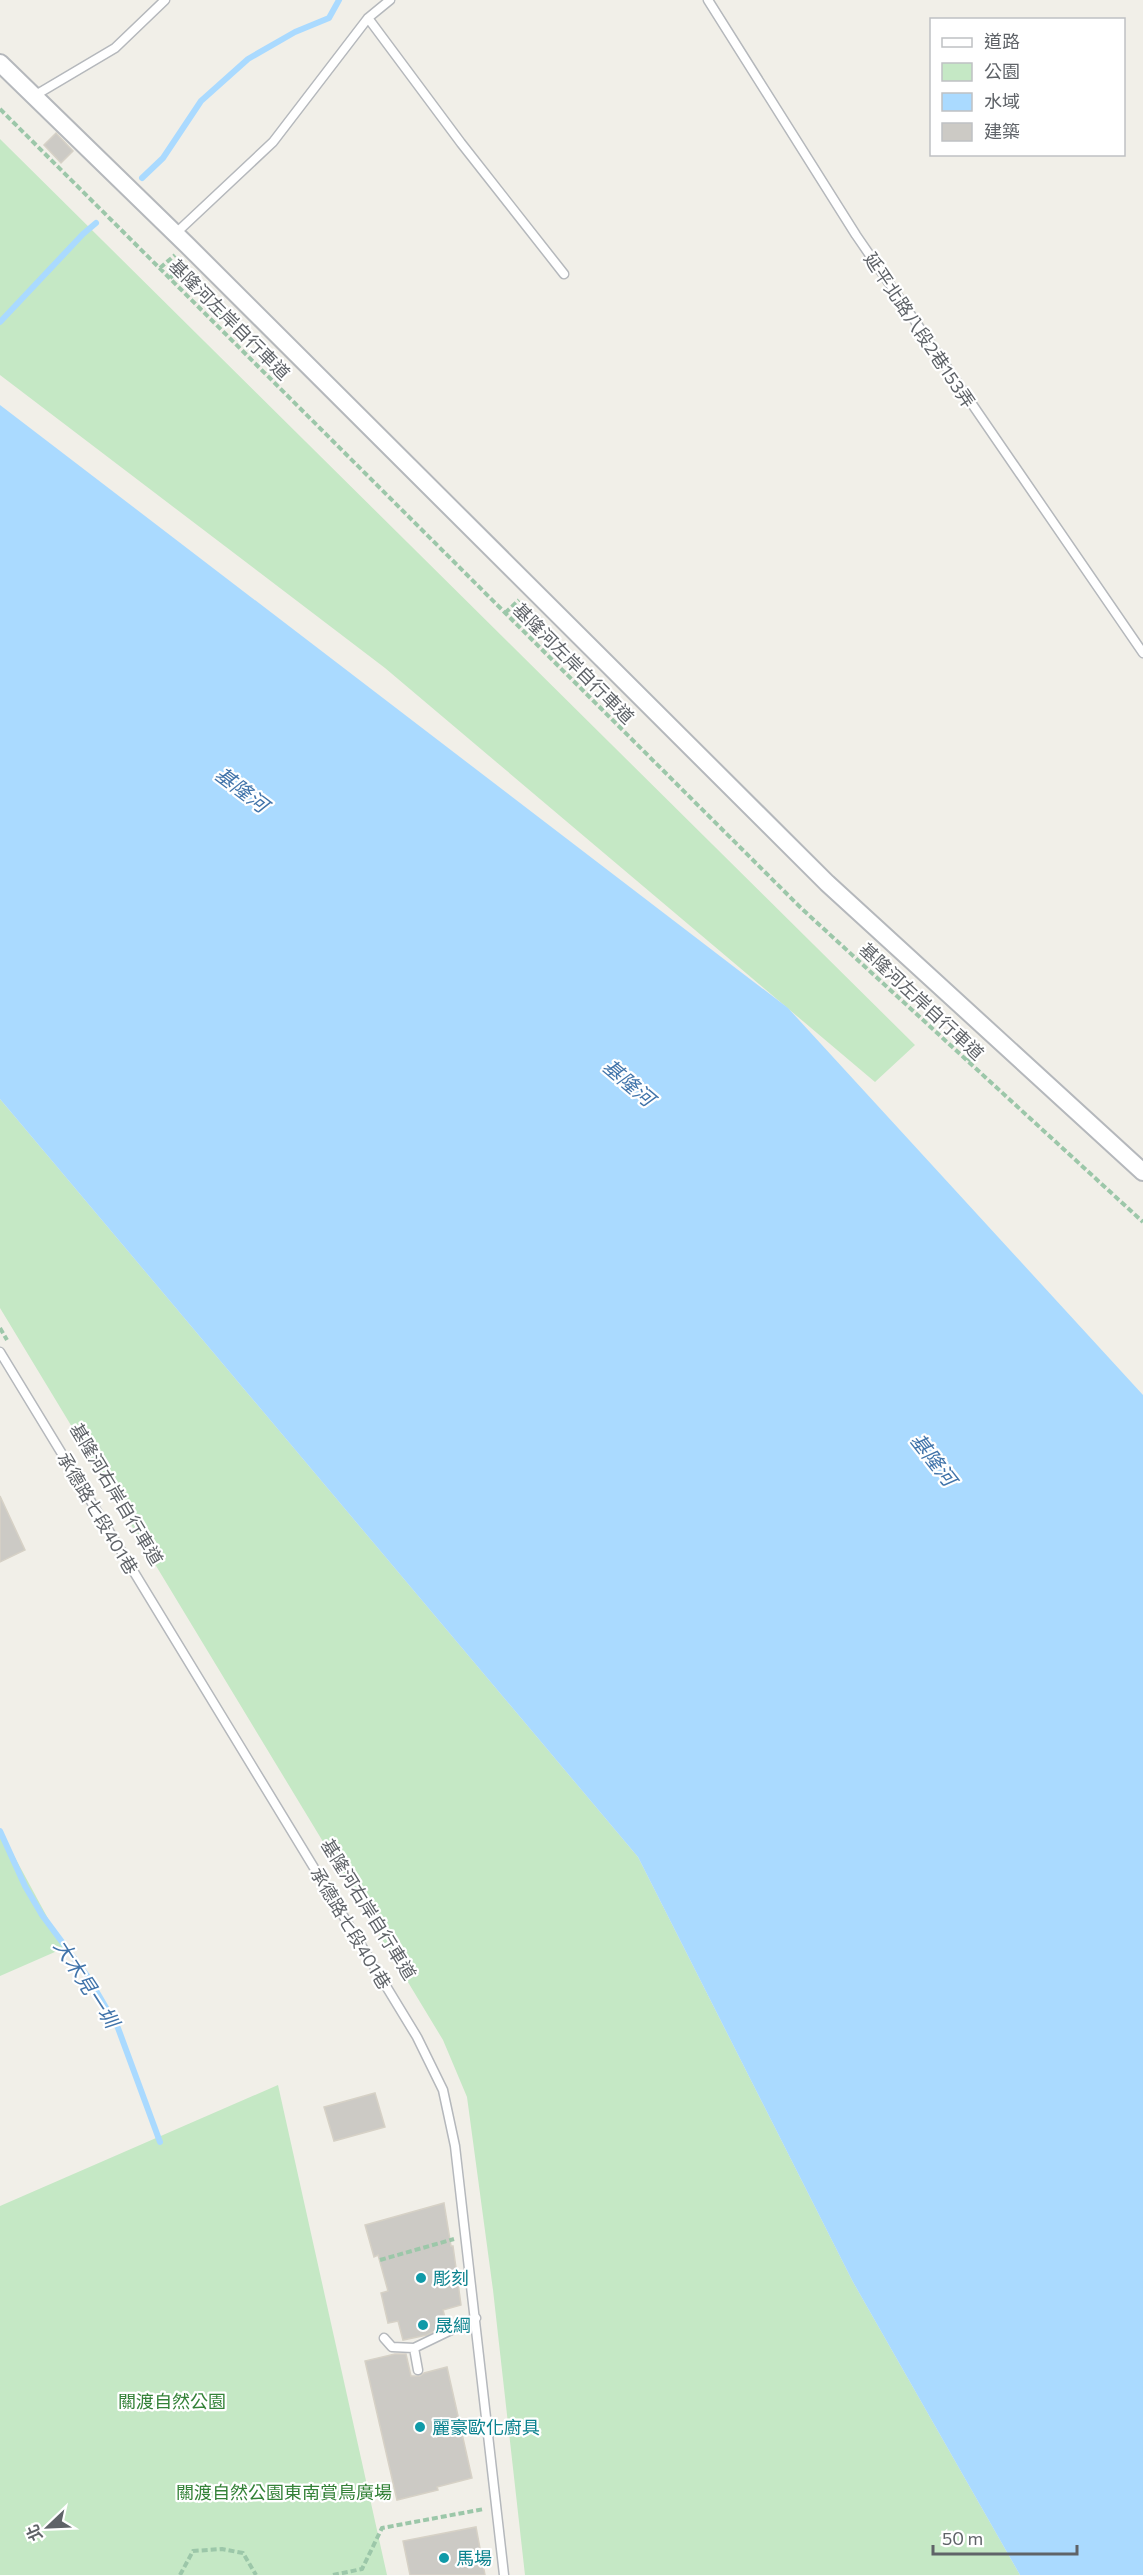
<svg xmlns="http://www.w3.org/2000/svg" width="1143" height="2575" viewBox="0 0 1143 2575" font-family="Commissioner,'Noto Sans TC',sans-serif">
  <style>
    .green { fill: #c5e8c5 }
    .water { fill: #aadaff }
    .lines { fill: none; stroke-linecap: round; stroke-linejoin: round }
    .stream { stroke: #aadaff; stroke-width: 6 }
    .building { fill: #cccac5; stroke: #d6d1c6; stroke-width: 1.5 }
    .service-casing { stroke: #b5b8bc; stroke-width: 11 }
    .minor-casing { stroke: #b5b8bc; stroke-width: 20 }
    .path { stroke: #9cc7a9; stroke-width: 4; stroke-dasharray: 6 3; stroke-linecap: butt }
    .service { stroke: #fff; stroke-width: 8 }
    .minor { stroke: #fff; stroke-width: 16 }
    .culture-dot { fill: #0f9aa8; stroke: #fff; stroke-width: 2 }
    .labels { text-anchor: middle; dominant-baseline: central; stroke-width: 4.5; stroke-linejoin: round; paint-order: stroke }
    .street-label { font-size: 18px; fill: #5f6368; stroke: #fff }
    .culture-label { font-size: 18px; fill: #0d838f; stroke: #fff; text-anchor: start }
    .park-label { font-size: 18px; fill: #348238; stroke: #fff }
    .water-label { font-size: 20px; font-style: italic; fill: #4174aa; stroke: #fff }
  </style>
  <rect width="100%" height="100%" fill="#f1efe8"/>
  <!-- green -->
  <path class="green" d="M0,139L915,1045L875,1082L385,668L0,375Z
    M0,1099L638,1857L853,2282L1020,2575H525L493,2290L467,2097L443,2040L0,1308Z
    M0,1830L64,1948L0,1976Z
    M278,2085L387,2575H0V2206Z"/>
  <!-- water -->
  <path class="water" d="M0,405L788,1008L1143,1395V2575H1020L853,2282L638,1857L0,1099Z"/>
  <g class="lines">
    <!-- stream -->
    <path class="stream" d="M142,178L163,158L201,101L248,59L295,32L329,18L339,0
      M0,322L83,234L96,223
      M0,1831L25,1886L42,1915L88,1977L118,2028L160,2142"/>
  </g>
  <!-- building -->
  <path class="building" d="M56,133L73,151L61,163L44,145Z
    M0,1496L25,1550L0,1562Z
    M375,2093L385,2127L334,2141L324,2107Z
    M444,2203L451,2246H453L461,2305L443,2310L447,2325L427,2335L403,2340L398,2321L388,2323L381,2293L388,2291L378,2255L374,2257L365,2225Z
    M395,2354H406L411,2376H420L424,2373L447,2367L472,2478L437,2487L438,2490L397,2500L365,2361Z
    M476,2527L485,2575H410L403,2541Z"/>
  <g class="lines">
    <!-- service casing -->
    <g class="service-casing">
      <path id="service" d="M708,0L856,235L1143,653
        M368,18L461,143L564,274
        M34,96L115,48L165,0
        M175,234L273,142L368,18L390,0
        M0,1352L417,2037L443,2090L455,2146L504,2575
        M384,2338L392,2347L414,2348L476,2318
        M414,2348L418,2370"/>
    </g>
    <!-- minor casing -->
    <g class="minor-casing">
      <path id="minor" d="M0,63L187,245L827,883L1143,1172"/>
    </g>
    <!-- path -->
    <path class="path" d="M0,109L801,908L1143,1222
      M160,268L175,255
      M170,278L175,273L266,353L268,350
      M505,613L519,600
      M968,1061L982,1045
      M0,1328L7,1340
      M380,2260L454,2239
      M180,2575L193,2551L222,2549L243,2553L256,2575
      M333,2575L362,2569L382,2528L484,2509"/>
    <!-- service -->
    <use href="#service" class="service"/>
    <!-- minor -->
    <use href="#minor" class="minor"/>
  </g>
  <!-- markers -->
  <g class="culture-dot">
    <circle cx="421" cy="2278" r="6"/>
    <circle cx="423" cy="2325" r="6"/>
    <circle cx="420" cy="2427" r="6"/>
    <circle cx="444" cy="2558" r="6"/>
  </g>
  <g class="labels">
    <!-- street labels -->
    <g class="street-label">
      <text transform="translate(230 319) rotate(45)">基隆河左岸自行車道</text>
      <text transform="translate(920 330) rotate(56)">延平北路八段2巷153弄</text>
      <text transform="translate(574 663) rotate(45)">基隆河左岸自行車道</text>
      <text transform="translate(922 1001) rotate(43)">基隆河左岸自行車道</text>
      <text transform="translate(117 1494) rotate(59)">基隆河右岸自行車道</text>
      <text transform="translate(98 1513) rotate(59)">承德路七段401巷</text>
      <text transform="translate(369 1909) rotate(58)">基隆河右岸自行車道</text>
      <text transform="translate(351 1928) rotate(59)">承德路七段401巷</text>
    </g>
    <!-- culture labels -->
    <g class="culture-label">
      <text x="433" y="2278">彫刻</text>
      <text x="435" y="2325">晟綱</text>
      <text x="432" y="2427">麗豪歐化廚具</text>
      <text x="456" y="2558">馬場</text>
    </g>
    <!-- park labels -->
    <g class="park-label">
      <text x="172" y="2401">關渡自然公園</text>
      <text x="284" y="2492">關渡自然公園東南賞鳥廣場</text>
    </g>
    <!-- water labels -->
    <g class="water-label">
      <text transform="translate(242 789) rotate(37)">基隆河</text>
      <text transform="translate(629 1082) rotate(40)">基隆河</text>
      <text transform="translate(934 1459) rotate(52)">基隆河</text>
      <text transform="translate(87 1983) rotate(57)">大木見一圳</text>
    </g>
  </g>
  <!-- legend -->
  <rect x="930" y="18" width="195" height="138" fill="#ffffff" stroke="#bfc1c3" stroke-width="1.5"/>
  <rect x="942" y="38" width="30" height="9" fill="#ffffff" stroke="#bfc1c3" stroke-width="1.5"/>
  <text x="984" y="48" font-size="18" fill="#5f6368">道路</text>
  <rect x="942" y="63" width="30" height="18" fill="#c5e8c5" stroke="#bfc1c3" stroke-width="1.5"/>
  <text x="984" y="78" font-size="18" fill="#5f6368">公園</text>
  <rect x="942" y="93" width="30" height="18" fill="#aadaff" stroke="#bfc1c3" stroke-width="1.5"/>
  <text x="984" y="108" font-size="18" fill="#5f6368">水域</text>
  <rect x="942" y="123" width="30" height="18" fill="#cccac5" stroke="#bfc1c3" stroke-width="1.5"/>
  <text x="984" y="138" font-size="18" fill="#5f6368">建築</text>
  <!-- north arrow -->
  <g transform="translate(48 2527) rotate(247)" stroke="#ffffff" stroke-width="4.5" paint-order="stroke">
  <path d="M0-4.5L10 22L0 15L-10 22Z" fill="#5f6368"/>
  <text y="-9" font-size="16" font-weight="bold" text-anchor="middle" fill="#5f6368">北</text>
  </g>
  <!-- scale -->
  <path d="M933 2545v9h144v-9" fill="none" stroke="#5f6368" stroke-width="3"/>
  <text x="942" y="2545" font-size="18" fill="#5f6368" stroke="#ffffff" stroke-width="4.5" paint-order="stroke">50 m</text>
</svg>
